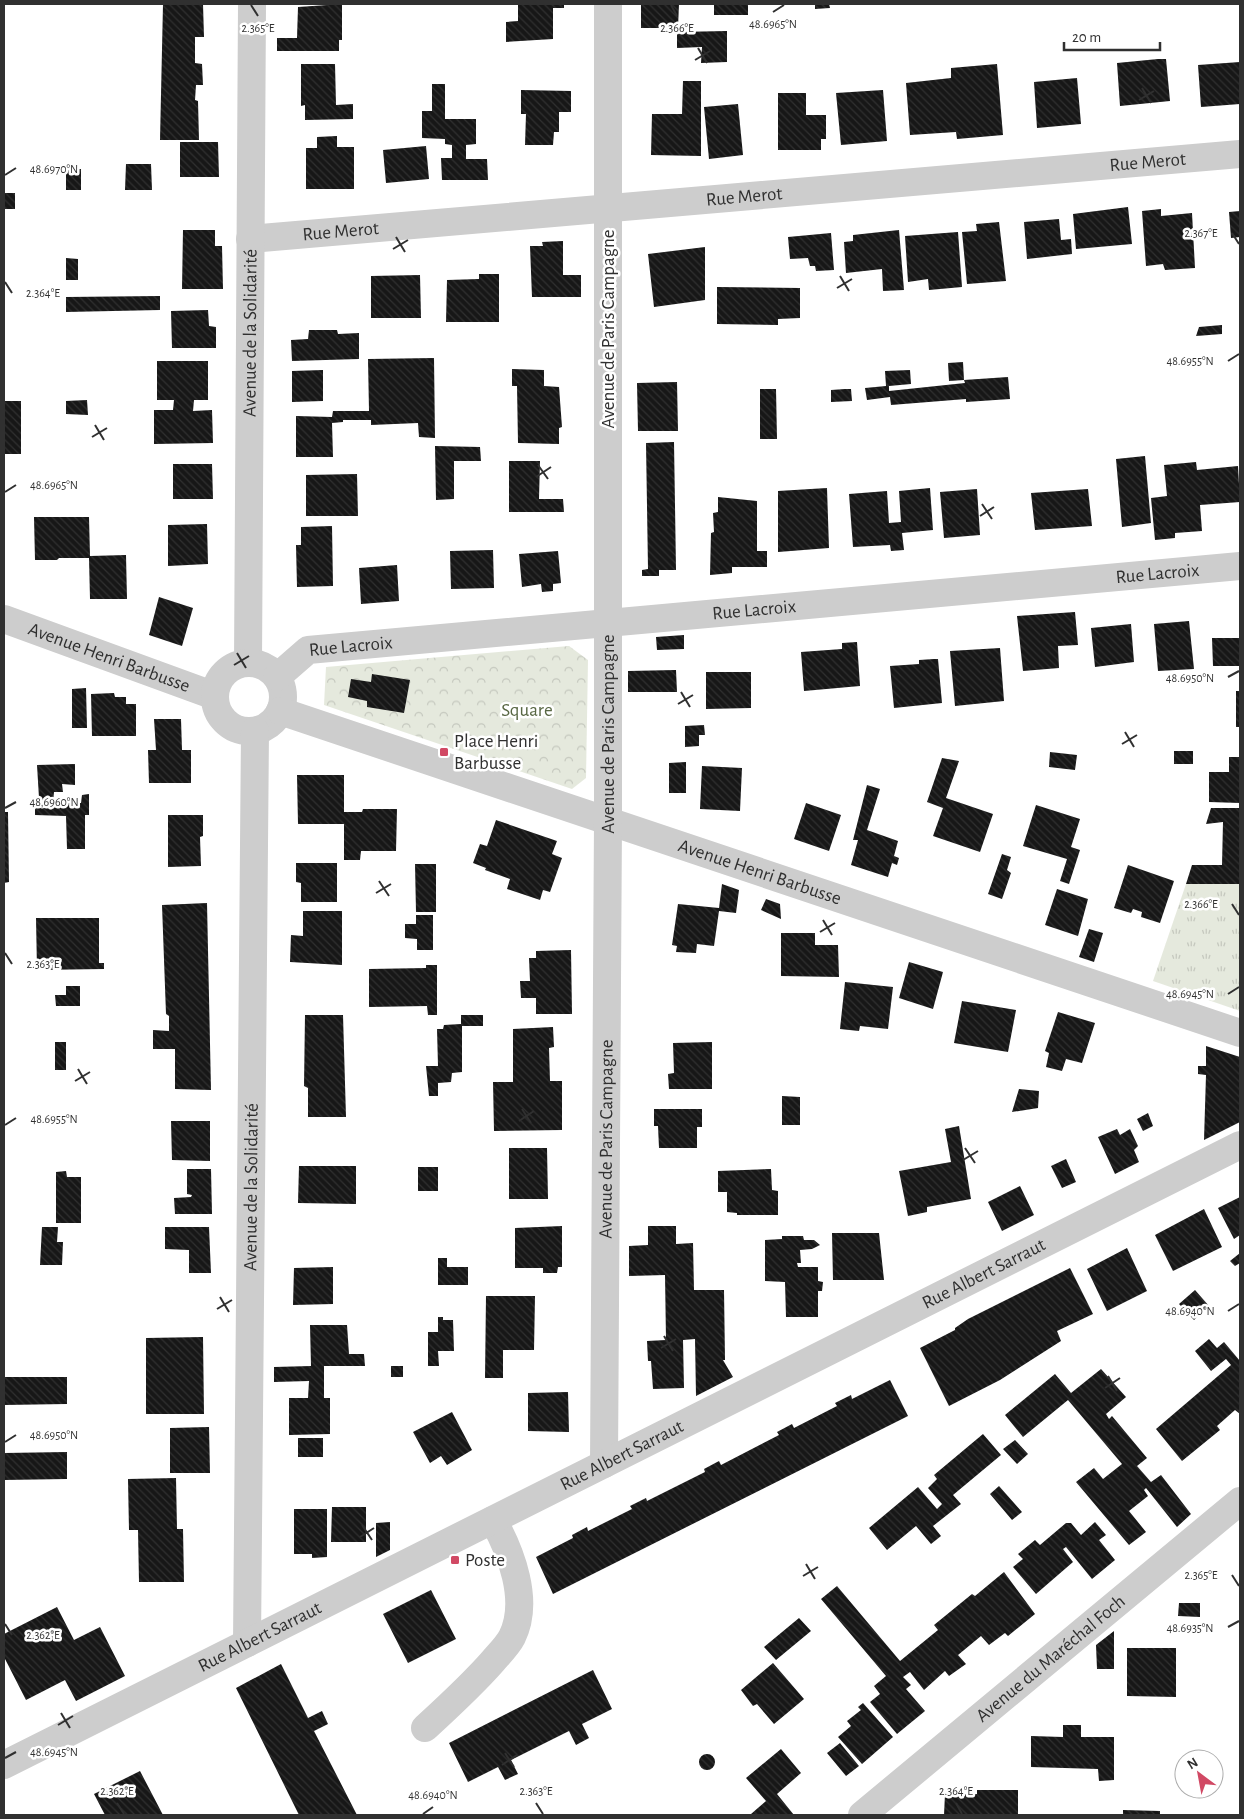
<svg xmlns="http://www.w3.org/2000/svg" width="1244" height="1819" viewBox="0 0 1244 1819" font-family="'Alegreya Sans',sans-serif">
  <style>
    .grass { fill: url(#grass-tufts) }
    .forest { fill: url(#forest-crowns) }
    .building { fill: url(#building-back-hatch) }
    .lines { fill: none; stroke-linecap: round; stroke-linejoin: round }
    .minor { stroke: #cdcdcd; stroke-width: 28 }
    .ticks { fill: none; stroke: #303030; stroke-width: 2 }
    .poi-dot { fill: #d14964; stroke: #fff; stroke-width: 2 }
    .labels { text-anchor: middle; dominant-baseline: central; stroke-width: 5; stroke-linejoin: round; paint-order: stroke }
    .street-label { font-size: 19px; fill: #303030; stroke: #fff }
    .park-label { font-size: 19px; fill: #586743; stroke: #fff }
    .poi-label { font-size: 19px; fill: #303030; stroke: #fff; text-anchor: start }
    .ticks-label { font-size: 12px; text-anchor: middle; fill: #303030; stroke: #fff; stroke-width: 5; stroke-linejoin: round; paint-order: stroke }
  </style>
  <defs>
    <pattern id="grass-tufts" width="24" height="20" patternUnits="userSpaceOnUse" patternTransform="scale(1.25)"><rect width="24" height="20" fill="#e5e9dd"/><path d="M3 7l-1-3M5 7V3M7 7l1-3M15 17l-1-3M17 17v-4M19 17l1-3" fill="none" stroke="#c5c8be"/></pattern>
    <pattern id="forest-crowns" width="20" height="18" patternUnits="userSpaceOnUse" patternTransform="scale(1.25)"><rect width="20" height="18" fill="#e5e9dd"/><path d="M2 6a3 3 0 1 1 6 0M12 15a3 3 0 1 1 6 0" fill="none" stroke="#c5c8be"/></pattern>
    <pattern id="building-back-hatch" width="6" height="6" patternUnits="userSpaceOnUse" patternTransform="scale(1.25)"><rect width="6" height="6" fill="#171717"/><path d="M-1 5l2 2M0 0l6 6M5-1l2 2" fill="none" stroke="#303030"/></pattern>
  </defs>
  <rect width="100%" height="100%" fill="#fff"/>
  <!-- grass -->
  <path class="grass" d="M1186,884H1240V1011L1153,981Z"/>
  <!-- forest -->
  <path class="forest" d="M569,646L588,660L586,778L572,789L324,705L326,667Z"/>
  <!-- building -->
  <path class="building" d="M163,4H203L204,37H195V63L202,64L203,85H196L195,100L198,101L199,140H160Z
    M342,4V40H339V51H277V38H297L298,7Z
    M518,4H564V8H553V39L506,42V22L518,21Z
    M641,4H679L678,28H641Z
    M714,4H748V15H714Z
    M815,4H829L830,8L815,9Z
    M727,31V62L701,63L702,47L677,48V32Z
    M1158,59H1166L1170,101L1120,106L1117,63Z
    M1240,62V104L1201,107L1198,65Z
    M301,64H335L336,105L353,104V119L305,120V105L301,106Z
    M997,64L1003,135L957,139L956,132L910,135L906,83L951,78V68Z
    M1077,78L1081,124L1037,128L1034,82Z
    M683,81H701V156L651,155L652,114H682Z
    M432,84H445V119H476V144L466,145V159H487L488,180H442L441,158H452V145L445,144V139L422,138V111H432Z
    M521,90L571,91V112H559V132H554L553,145H525L526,114H521Z
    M883,90L887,141L841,145L836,93Z
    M778,93H806V115H826V139H821V150H778Z
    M738,104L743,155L709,159L704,107Z
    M337,136V147H354V189H306V148H317V137Z
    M180,142H218L219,177H180Z
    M426,146L429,179L386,183L383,150Z
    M126,164H151L152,190H125Z
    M66,169H81V190H66Z
    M4,193H15V209H4Z
    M1128,207L1132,244L1076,249L1073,214Z
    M1161,209V216L1192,213L1195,268L1165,270L1163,264L1146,266L1142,211Z
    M1240,211V237L1231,238L1229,212Z
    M1059,219L1061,240L1071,239L1072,254L1027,259L1024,222Z
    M999,222L1006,281L967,284L962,232L977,231L976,224Z
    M183,230H215V246H222L223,289H182Z
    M899,230L904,290L883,291L882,269L846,273L844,242L853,241V235Z
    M958,232L962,287L929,290L928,279L908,282L905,236Z
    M831,233L834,270L816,271L815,266H810L808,258L790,259L788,237Z
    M563,241V275H581V297H532L530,246H543L542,242Z
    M705,247V300L654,307L648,254Z
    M66,258L78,259V280H66Z
    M479,274H499V322H446L447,280L479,279Z
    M420,275L421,318H371V276Z
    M717,287L800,288V318L778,319V325L717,324Z
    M160,296V310L66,312V297Z
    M208,310L209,326L216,327V348H172L171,311Z
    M1222,325V334L1196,336L1199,327Z
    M309,330H337L338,334L359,333V359L292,361L291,340L308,339Z
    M434,358L435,438L419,437L418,423L371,425V420H343V422L332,423L333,457H296V416L332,417L333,411H369L368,359Z
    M157,361H208V400H194L193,411L212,410L213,443L154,444V410H173L174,400H157Z
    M963,362L964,380L949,381L948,363Z
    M512,369L544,370V386L559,387L562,427L559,428V444L518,443L517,386H512Z
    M323,370V401L292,402V371Z
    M910,370L911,384L889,386V391L965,383L964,380L1008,377L1010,399L966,402V399L891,405L890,397L867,400L865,388L886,386L885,371Z
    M677,382L678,431H638L637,383Z
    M760,389H776L777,439H760Z
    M845,389H851L852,401L831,402V390Z
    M87,400L88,415L66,414V401Z
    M4,401H21V454H4Z
    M674,442L676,570H659V576H642V570L648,569L646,443Z
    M435,446L480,447L481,461H454V499L436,500Z
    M1145,456L1151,523L1122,527L1116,459Z
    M509,461H540L539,499H563L564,512H509Z
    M1196,462L1197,470L1238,466L1240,502L1200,505L1202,531L1175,533V538L1155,540L1151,498L1167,496L1164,465Z
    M173,464H212L213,499H173Z
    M357,474L358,516H306V475Z
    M827,488L829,548L778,552V491Z
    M930,488L933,530L902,533L904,550L891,551L890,545L853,547L849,494L887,491L889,523L901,522L899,491Z
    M977,489L980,535L944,538L940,492Z
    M1088,489L1092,526L1035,530L1031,493Z
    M718,497L757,501V551H767V567H732V573L710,575L711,533L714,532L713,513L718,512Z
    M34,517H89L90,556L126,555L127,599H90L89,558H59L57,560H35Z
    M207,524L208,564L168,566V525Z
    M332,526L333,586L297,587L296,545H301V527Z
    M493,550L494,588L451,589L450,551Z
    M558,551L561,583L553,584V591L542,592L541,584L522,587L519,554Z
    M397,565L399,601L361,604L359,568Z
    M159,597L193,608L182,646L149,635Z
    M1075,612L1078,645L1058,646L1059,668L1023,671L1017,616Z
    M1189,621L1194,669L1158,671L1154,624Z
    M1131,624L1134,662L1095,667L1091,628Z
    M684,635V649L657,650L656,637Z
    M1212,638H1239L1240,666H1213Z
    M857,642L860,686L804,691L801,652L842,649V643Z
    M1000,648L1004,701L955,706L950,651Z
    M934,659H938L942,703L894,708L890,666L919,664V660Z
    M676,670L677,692H628V671Z
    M706,672H751V708L706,709Z
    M372,674L410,680L404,713L367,707V701L348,697L351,679L371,682Z
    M86,688L87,728H72V689Z
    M1236,691H1240V727H1236Z
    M114,693L115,697H126V704H136V736H92L91,694Z
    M154,719H181L182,750H191V783H149L148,750H156Z
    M704,725L705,735H699V746L685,747V726Z
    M1174,751H1193V764H1174Z
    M1050,752L1077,755L1075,770L1049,767Z
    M1229,757H1240V803L1209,802V772H1229Z
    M942,758L959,761L946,798L993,814L980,852L933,836L943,808L927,802Z
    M686,762V793H669V763Z
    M75,764V785L62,784L63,792H54L53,803H81L82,795L89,794V815H85V849H67L66,816L35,815V798H39L37,765Z
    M702,766L742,768L740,811L700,809Z
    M297,775H344V812H362L363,809H397L396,851H361L360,860H344V824H298Z
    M867,785L880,789L867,830L898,841L894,856L899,858L897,865L892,863L888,877L851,865L858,840H853Z
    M806,803L841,815L829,851L794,839Z
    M1036,805L1080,819L1071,847L1080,850L1069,884L1060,881L1067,859L1023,846Z
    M1211,808H1240V884H1186L1192,865H1222L1223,822L1206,824Z
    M4,812H8L9,882L4,883Z
    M168,815H203V836L200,837L201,866L168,867Z
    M496,820L557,841L552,854L562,858L550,892L543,890L540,900L507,889L510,879L485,870L486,868L473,863L480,844L487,846Z
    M1002,854L1011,857L1007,870L1011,873L1002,899L988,894Z
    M296,863H337V902H301V883L296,882Z
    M415,864H436V912H416Z
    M1128,865L1174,881L1160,923L1141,917L1142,912L1133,909L1131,913L1114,908Z
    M722,884L739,890L736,913L719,911L714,946L697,944L696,953L676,952L677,946L672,945L678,904L719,908Z
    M1057,889L1088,899L1078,936L1045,925Z
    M766,899L780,904L781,919L761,910Z
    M207,903L211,1090L175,1089V1049H153V1030L169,1031V1016L166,1014L162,905Z
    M303,911H342V965L290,962L291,935L303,936Z
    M416,915H433V950H417V939L405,938V924H416Z
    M36,918H99V963H104V969L37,970Z
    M1089,929L1103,933L1094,962L1079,957Z
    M781,933H815V945H838L839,977L781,976Z
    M571,950L572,1014H536V998H521L520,981H530L529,958H536V951Z
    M909,962L943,972L933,1009L899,998Z
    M426,965H437V1015H428L427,1006L369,1007V969L426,968Z
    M845,982L893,987L888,1029L860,1026L859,1031L840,1029Z
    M66,986H80V1006H56L55,995H66Z
    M962,1001L1016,1010L1008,1052L954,1043Z
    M1058,1012L1095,1023L1082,1063L1066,1059L1062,1071L1046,1067L1049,1053L1045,1051Z
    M305,1015H343L346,1117H308V1088L304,1086Z
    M461,1015H483V1026H462V1072L452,1073L451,1082L438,1083V1096H429L426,1066H438L437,1029H443L444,1025L461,1024Z
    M553,1027L554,1047L549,1048L550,1081H562V1130L494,1131L493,1082H513V1029Z
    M55,1042H66V1070H55Z
    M712,1042V1089H669L668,1074L674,1073L673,1043Z
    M1206,1046L1240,1057V1122L1204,1140L1206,1075L1198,1074V1066H1206Z
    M1019,1089L1039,1091L1038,1108L1012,1112Z
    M782,1096L800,1097V1125H782Z
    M654,1109H702V1127H697V1148H659L658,1126H654Z
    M1148,1113L1153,1126L1143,1131L1137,1119Z
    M171,1121H210V1161L172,1160Z
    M959,1126L971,1199L927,1207V1212L908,1216L899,1171L951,1162L945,1129Z
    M1117,1129L1120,1135L1130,1129L1138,1146L1134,1150L1139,1162L1115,1174L1098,1137Z
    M509,1148H547L548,1199H509Z
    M1066,1159L1076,1182L1062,1188L1051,1166Z
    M299,1166H356V1204L298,1203Z
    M418,1167H438V1191H418Z
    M187,1169H211L212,1214H175L174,1198L191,1197L192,1195L187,1194Z
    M771,1169L772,1190L778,1191V1215H737V1213L727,1212V1192H718V1171Z
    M66,1171L67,1177H81V1223H56V1172Z
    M1020,1186L1034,1215L1002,1231L988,1202Z
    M1240,1197V1235L1234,1239L1218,1208Z
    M1204,1209L1222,1247L1173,1271L1155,1235Z
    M562,1226V1267H558L557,1273H543V1268H515V1228Z
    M648,1226H676V1244L693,1243L694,1290H724L725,1360H723L733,1377L696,1396L695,1339L683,1340L684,1388L653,1389L651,1361H648L647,1341L666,1340L665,1275L629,1276V1246L648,1245Z
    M42,1227H58L57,1242H63L62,1265H40Z
    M165,1227H209L211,1273H189V1250L165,1249Z
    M832,1233H879L884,1280H833Z
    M782,1236H803L804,1240H814L820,1245L812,1249L800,1250L801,1263H797L798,1267H818V1281L823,1282L822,1291H818V1317H786L785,1282L765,1281V1240L782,1239Z
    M1127,1248L1147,1291L1107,1311L1087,1269Z
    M1240,1253V1263L1235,1266L1230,1261Z
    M438,1258H447V1267H468V1285H438Z
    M333,1267V1304L293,1305L294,1268Z
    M1070,1268L1093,1314L1057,1331L1061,1341L1000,1380L949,1406L920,1348L955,1330V1328L968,1319Z
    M1195,1290L1209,1306L1194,1320L1179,1304Z
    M486,1296H535L534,1350H503V1378H485Z
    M438,1317H443V1320H453L454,1351H438L439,1366H428V1332H438Z
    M310,1325H347L349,1354H364L365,1366H324V1398H330V1434L289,1435V1398H308L309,1381L274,1382V1367L311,1366Z
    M203,1337L204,1414H146V1338Z
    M1209,1339L1217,1348L1224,1342L1240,1361V1414L1235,1410L1217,1426L1220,1430L1182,1461L1156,1429L1231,1365L1226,1359L1211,1371L1195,1351Z
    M391,1366H403V1377H391Z
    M1101,1369L1126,1397L1106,1414L1109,1419L1112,1416L1147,1458L1137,1466L1151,1482L1161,1475L1191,1514L1177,1527L1146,1488L1144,1490L1148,1496L1129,1511L1146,1532L1129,1545L1076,1482L1094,1468L1103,1479L1122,1464L1068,1400L1023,1437L1005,1415L1055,1374L1071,1393Z
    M4,1377H67V1404L4,1405Z
    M890,1380L908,1416L553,1594L536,1557L573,1538L572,1535L587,1527L588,1531L632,1509L630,1506L646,1498L647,1501L705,1472L704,1469L719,1461L721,1465L779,1435L777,1432L792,1424L794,1428L837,1406L835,1403L851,1395L852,1399Z
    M568,1392L569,1432L528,1431V1393Z
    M452,1412L472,1450L447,1465L441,1456L430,1463L413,1432Z
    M209,1427L210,1473H170V1428Z
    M983,1434L1001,1455L953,1495L961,1504L933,1526L941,1536L931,1544L916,1526L887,1550L869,1528L918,1487L937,1509L942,1504L928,1488L937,1479L934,1475Z
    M298,1438H323V1457H298Z
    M1015,1440L1028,1454L1017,1464L1003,1449Z
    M67,1452V1479L4,1480V1453Z
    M176,1478L177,1529H183L184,1582H139L138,1530H129L128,1479Z
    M999,1486L1022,1512L1012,1520L990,1494Z
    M332,1507H366V1542H331Z
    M294,1509H327V1557L312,1558V1554H294Z
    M390,1522V1550L376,1557V1523Z
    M1095,1522L1106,1535L1099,1540L1115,1560L1092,1579L1066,1547L1063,1549L1073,1562L1036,1594L1013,1567L1023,1559L1018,1554L1035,1540L1040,1545L1066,1523H1071L1081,1535Z
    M1004,1572L1035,1614L1008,1636L1005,1633L989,1645L981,1636L958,1655L966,1664L949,1676L945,1671L924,1690L910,1672L903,1677L911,1685L906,1689L925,1711L897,1734L870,1702L880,1694L874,1686L886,1676L821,1599L837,1586L900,1661L938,1630L934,1625L972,1594L975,1596Z
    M431,1590L456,1639L408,1663L383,1614Z
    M1179,1603H1200V1617L1178,1616Z
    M57,1607L74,1640L100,1627L125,1676L76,1701L65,1680L26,1700L4,1657V1634Z
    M799,1618L811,1631L776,1660L764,1647Z
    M1114,1631V1669H1097L1096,1645Z
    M1127,1648H1176V1697L1127,1696Z
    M773,1663L804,1699L774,1724L757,1704L753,1706L741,1690Z
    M281,1664L308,1718L322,1711L328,1724L314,1731L357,1815H299L236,1688Z
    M593,1670L612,1709L582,1724L589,1738L576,1745L569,1731L511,1760L518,1774L505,1780L498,1767L468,1782L449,1743Z
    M863,1703L893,1737L862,1764L838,1737L851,1726L847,1721L861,1710L858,1707Z
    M1063,1725H1081V1737H1114V1780L1099,1781L1098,1769L1031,1767V1736L1063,1737Z
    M840,1743L859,1766L846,1776L827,1753Z
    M781,1749L801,1773L777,1794L794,1815H752L751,1814L766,1801L746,1778Z
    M699 1762a8 8 0 1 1 16 0a8 8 0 1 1-16 0Z
    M140,1771L163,1815H105L94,1794Z
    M977,1790H1018V1815H944L945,1794H977Z
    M1123,1810L1160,1811V1815H1123Z"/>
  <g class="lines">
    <!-- minor -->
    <g class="minor">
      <path id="s1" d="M250,239L1240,154"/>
      <path id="s2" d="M4,619L215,696"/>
      <path id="s3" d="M248,663L252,4"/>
      <circle cx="249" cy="697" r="34"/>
      <path id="s4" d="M277,677L308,650L1240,566"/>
      <path id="s5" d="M280,711L1240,1033"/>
      <path id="s6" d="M604,1464L608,821V4"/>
      <path id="s7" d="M247,1643L255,731"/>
      <path d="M425,1728C449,1706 472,1685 493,1661C499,1654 508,1645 512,1637C530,1601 511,1552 493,1520"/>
      <path id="s8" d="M4,1765L1240,1145"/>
      <path id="s9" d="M862,1815L1240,1501"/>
    </g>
  </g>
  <!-- ticks -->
  <path class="ticks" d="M251,5L258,16M671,5L677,16M773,12L784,5M698,48L707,63M695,60L710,51M1142,88L1151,103M1139,100L1154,91M5,175L16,168M1232,233L1239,244M396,237L405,252M393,249L408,240M840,276L849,291M5,282L12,293M837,288L852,279M1228,361L1239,354M95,425L104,440M92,437L107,428M538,465L548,479M536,477L551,467M5,492L16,485M982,504L992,519M980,516L994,507M237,653L246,668M234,665L249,656M1228,677L1239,671M681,692L690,707M678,704L693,695M1125,732L1134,747M1122,744L1137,735M5,808L16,802M379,881L389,896M376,893L391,884M1232,904L1239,915M823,920L832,935M820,932L835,923M5,953L12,964M1228,994L1239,987M78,1069L87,1084M75,1081L90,1072M522,1109L531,1123M519,1121L534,1111M5,1125L16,1118M965,1148L975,1163M963,1160L978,1151M220,1297L229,1312M217,1309L232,1300M1228,1311L1239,1304M664,1336L673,1351M661,1348L676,1339M1108,1376L1117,1391M1105,1388L1120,1378M5,1442L16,1435M362,1525L372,1540M360,1537L374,1528M806,1564L815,1579M1232,1575L1239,1586M803,1576L818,1567M5,1624L12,1635M1228,1627L1239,1621M61,1713L70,1728M58,1725L73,1716M505,1753L514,1767M5,1758L16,1752M502,1765L517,1755M117,1803L124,1814M536,1803L543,1814M956,1803L962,1814M423,1814L433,1807"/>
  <!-- markers -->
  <g class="poi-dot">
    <rect x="439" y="747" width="10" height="10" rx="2.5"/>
    <rect x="450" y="1555" width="10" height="10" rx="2.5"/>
  </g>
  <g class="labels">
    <!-- street labels -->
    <g class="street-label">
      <text stroke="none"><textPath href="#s1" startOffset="901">Rue Merot</textPath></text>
      <text stroke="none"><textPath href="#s1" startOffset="496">Rue Merot</textPath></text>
      <text stroke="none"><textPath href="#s1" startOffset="91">Rue Merot</textPath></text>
      <text transform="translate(608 329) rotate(-90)">Avenue de Paris Campagne</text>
      <text stroke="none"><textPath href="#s3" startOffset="330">Avenue de la Solidarité</textPath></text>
      <text stroke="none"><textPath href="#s4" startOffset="894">Rue Lacroix</textPath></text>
      <text stroke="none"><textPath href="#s4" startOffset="489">Rue Lacroix</textPath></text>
      <text stroke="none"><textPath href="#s4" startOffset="84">Rue Lacroix</textPath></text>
      <text stroke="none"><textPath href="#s2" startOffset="112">Avenue Henri Barbusse</textPath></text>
      <text stroke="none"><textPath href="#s6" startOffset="730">Avenue de Paris Campagne</textPath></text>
      <text stroke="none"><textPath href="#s5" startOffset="506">Avenue Henri Barbusse</textPath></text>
      <text stroke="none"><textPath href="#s6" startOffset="325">Avenue de Paris Campagne</textPath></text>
      <text stroke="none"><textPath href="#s7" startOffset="456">Avenue de la Solidarité</textPath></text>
      <text stroke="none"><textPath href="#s8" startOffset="1096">Rue Albert Sarraut</textPath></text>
      <text stroke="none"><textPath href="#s8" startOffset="691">Rue Albert Sarraut</textPath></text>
      <text stroke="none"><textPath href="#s8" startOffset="286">Rue Albert Sarraut</textPath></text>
      <text stroke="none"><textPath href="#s9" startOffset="245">Avenue du Maréchal Foch</textPath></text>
    </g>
    <!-- park labels -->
    <g class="park-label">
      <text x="527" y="710">Square</text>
    </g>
    <!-- poi labels -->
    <g class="poi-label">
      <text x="454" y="741">Place Henri<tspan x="454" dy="22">Barbusse</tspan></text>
      <text x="465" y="1560">Poste</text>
    </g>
  </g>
  <g class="ticks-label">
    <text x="773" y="28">48.6965°N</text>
    <text x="677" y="32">2.366°E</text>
    <text x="258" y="32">2.365°E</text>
    <text x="54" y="173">48.6970°N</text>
    <text x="1201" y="237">2.367°E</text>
    <text x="43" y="297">2.364°E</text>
    <text x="1190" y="365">48.6955°N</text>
    <text x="54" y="489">48.6965°N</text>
    <text x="1190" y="682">48.6950°N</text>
    <text x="54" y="806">48.6960°N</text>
    <text x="1201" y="908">2.366°E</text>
    <text x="43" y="968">2.363°E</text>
    <text x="1190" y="998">48.6945°N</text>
    <text x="54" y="1123">48.6955°N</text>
    <text x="1190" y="1315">48.6940°N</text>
    <text x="54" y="1439">48.6950°N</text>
    <text x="1201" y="1579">2.365°E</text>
    <text x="1190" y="1632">48.6935°N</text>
    <text x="43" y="1639">2.362°E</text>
    <text x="54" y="1756">48.6945°N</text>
    <text x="117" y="1795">2.362°E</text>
    <text x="536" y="1795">2.363°E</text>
    <text x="956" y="1795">2.364°E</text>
    <text x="433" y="1799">48.6940°N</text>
  </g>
  <!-- border -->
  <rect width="1244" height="1819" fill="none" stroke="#303030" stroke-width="10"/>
  <!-- north arrow -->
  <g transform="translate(1199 1774) rotate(328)"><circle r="24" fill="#ffffff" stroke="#acacac"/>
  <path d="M0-4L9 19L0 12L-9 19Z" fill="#d14964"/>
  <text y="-8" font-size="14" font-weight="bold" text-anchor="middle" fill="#303030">N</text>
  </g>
  <!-- scale -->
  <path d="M1064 42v8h96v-8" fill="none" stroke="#303030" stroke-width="2.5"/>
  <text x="1072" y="42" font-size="15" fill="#303030" stroke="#ffffff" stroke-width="4" paint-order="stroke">20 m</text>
</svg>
